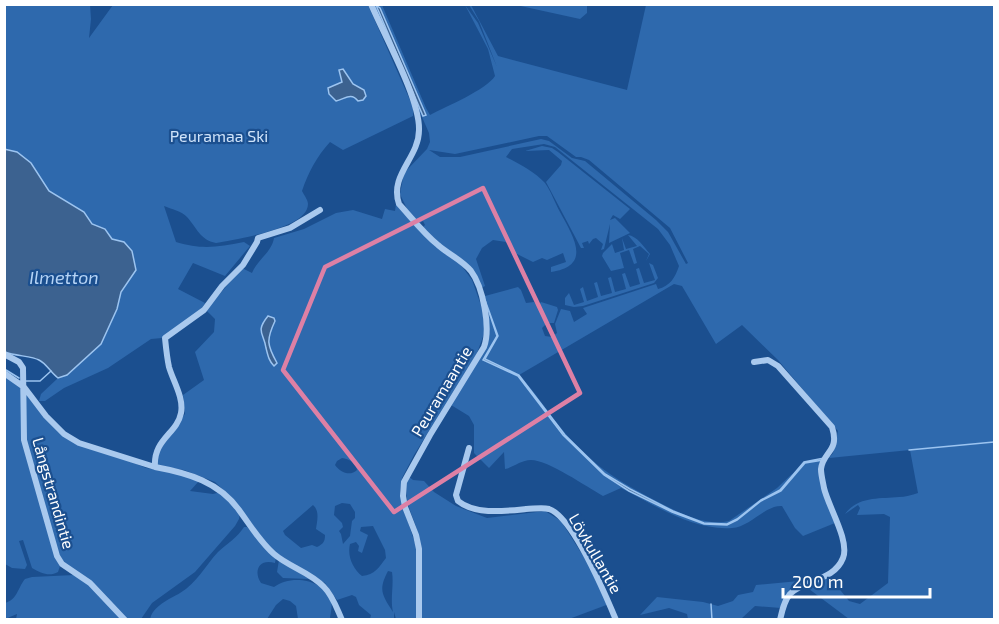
<svg xmlns="http://www.w3.org/2000/svg" width="999" height="624" viewBox="0 0 999 624" font-family="'Exo 2',sans-serif">
  <style>
    .green { fill: #2e69ad; fill-rule: evenodd }
    .water { fill: #3c6290; stroke: #9cc4f0; stroke-width: 1.5 }
    .lines { fill: none; stroke-linecap: round; stroke-linejoin: round }
    .stream { stroke: #9cc4f0; stroke-width: 1.5 }
    .minor { stroke: #a9c9ee; stroke-width: 6 }
    .marked { fill: none; stroke: #dd80a5; stroke-width: 4.5; stroke-linejoin: round }
    .labels { text-anchor: middle; dominant-baseline: central; stroke-width: 4.5; stroke-linejoin: round; paint-order: stroke }
    .park-label { font-size: 16px; fill: #cfe3fa; stroke: #1b4f8f }
    .street-label { font-size: 16px; fill: #fff; stroke: #1b4f8f }
    .water-label { font-size: 18px; font-style: italic; fill: #b5d3f5; stroke: #1b4f8f }
  </style>
  <rect width="100%" height="100%" fill="#1b4f8f"/>
  <!-- green -->
  <path class="green" d="M4,5H90L91,19L89,38L113,5H368L413,107V116L343,150L330,142C317,156 308,173 302,191C304,195 308,200 308,204C308,229 235,239 216,243C200,240 197,228 187,217C182,211 171,209 164,206L176,242C202,250 218,247 244,242L250,246L225,276L193,263L178,289L205,303L201,310L162,338L151,339L108,368L64,388L45,401H39L41,394L58,378L67,375L101,344L117,309L121,292L136,270L132,251L112,239L105,229L92,224L84,212L49,191L31,163L17,152L5,149Z
    M373,5H376L410,85L425,114L379,5H382L426,108L430,115C447,106 486,90 495,76L488,49L465,5L478,23L497,67L479,21L469,5H471L498,56L627,90L646,5H994V619H849L805,586L829,576L849,601L860,604L888,583L890,517L884,514L857,515L860,508L858,505L845,514C858,496 880,499 899,497C905,497 912,495 918,493L910,450L829,458L833,453L838,431L778,360L742,325L716,344L682,286L674,284L519,375C536,393 549,414 565,433C595,468 623,484 664,505C684,515 707,526 729,521L777,488L793,473L780,490L760,500L737,519L727,524L704,523L673,511L630,489L605,474L565,435L519,375L484,359L518,376L563,435L604,475L629,491L672,512L704,524L727,525L737,520L761,501L781,491L805,463L823,460L820,470L835,523L803,536L795,528L782,506C765,505 750,527 732,528C694,531 654,505 621,488L603,496C587,487 548,460 531,460C521,460 514,467 505,469L504,452L489,468L474,453V425L469,416L451,405C459,390 487,348 489,334C491,321 483,308 485,296L518,287L521,290L526,303L534,302L538,307L541,302L557,307L558,310L554,323H547L542,328L545,336L552,337L557,333L555,324L561,309L570,311L574,322L587,314L583,308L656,284L658,289C670,286 675,278 679,266L670,245L658,229L555,147L544,144L512,149L506,157C519,164 535,172 545,183C551,191 555,203 560,212C573,236 593,266 551,272V267L566,262L563,253L547,260L542,258L533,262L515,253L506,242L493,240L482,248L476,259L485,286L481,288L478,280L423,227L425,225L423,221L420,223L407,209L400,194L404,173L427,149L430,142L429,133ZM539,136H547L576,157H581L589,160L670,228L688,263L686,264L668,232L656,220L585,161L572,158L549,141L541,139L460,157H440L429,150L455,154Z
    M516,5H587V13L580,19Z
    M542,146L552,148L558,152L630,209L620,219L613,215L610,220L615,218L630,233L609,243L610,224L604,249L601,250L603,244L596,238L593,239L589,244L588,241L582,243L584,248H581L546,182L561,165L562,161L549,150L525,151Z
    M396,204L461,265L472,280L482,308L485,331L477,353L414,455L402,478L400,491L403,507L416,546V619H396L394,612V619H370L371,615L359,605L356,597L352,595L337,600L325,583L279,555L267,544L235,501L215,482L184,470L158,466C153,448 173,427 185,414L183,395L204,380L195,352L214,332L215,319L206,310L242,268L252,273C257,260 272,252 274,238L304,229L336,213L353,210L382,219L385,209L395,211ZM342,458C349,459 356,462 357,470C350,477 340,472 335,465L337,461ZM342,503L350,504L355,512V518L352,521L350,536L343,544L341,534L339,531L343,527L342,523L334,515L335,506ZM313,505C320,511 317,521 316,529L325,535C325,542 323,544 317,547L312,545L301,548L285,535L283,531ZM373,526L385,550L386,558C379,567 375,575 362,576C353,569 347,556 350,544L356,542L359,546L358,551L362,553L368,535L360,531L361,527ZM388,571L392,572C394,585 390,599 393,612C382,595 378,590 388,571Z
    M628,235C637,236 644,247 650,254L646,261L649,254L640,246L633,249L637,263L634,264L629,250L620,253L624,268L611,271L602,256L603,253L612,244L615,253L624,250L622,238L626,249L637,246Z
    M649,263L653,265L658,278L654,283L583,306L574,307L565,305V298L569,293L574,305L584,302L580,289L583,287L587,301L598,297L594,283L597,282L601,296L612,293L608,278L611,277L615,292L626,289L622,274L625,273L630,287L640,284L636,269L639,268L644,283L655,280Z
    M5,375L21,387L58,432L146,468L181,474L199,481L190,491L213,494L217,493L219,490L240,512L239,519L235,526L195,572L152,603L141,619H128L88,579L60,566L58,572C49,577 41,573 32,568L23,540L19,541L27,565L25,569L12,568L5,564Z
    M408,476L413,480L424,481L434,492L456,506L487,518L545,511L561,521L597,578L609,604L569,619H421C421,595 423,569 420,544C417,517 401,506 408,476Z
    M244,527H247L276,557L275,563C259,558 253,571 261,583L274,587C291,574 324,579 331,601C333,606 330,614 330,619H298L296,606L290,601L283,599L276,605L267,619L150,620C152,606 170,599 180,593C197,583 205,566 218,552C228,543 237,538 244,527Z
    M279,560L309,579L283,578L277,572Z
    M74,575L88,584L123,619H16L17,614L5,619V603C18,599 17,589 25,579L32,577Z
    M799,581L802,583L781,608L755,606L741,619H688L687,614L669,608L640,615L657,597L703,602L718,606L733,601L738,595L753,592L756,585Z"/>
  <!-- water -->
  <path class="water" d="M376,5L380,8L426,115L423,116Z
    M343,69L353,84L364,90L366,96L363,100L358,101C351,92 345,99 336,101L329,94L328,88L342,82L339,70Z
    M4,149L17,152L31,163L49,191L84,212L92,224L105,229L112,239L124,242L132,251L136,270L121,292L117,309L101,344L67,375L58,378C50,372 47,364 39,360C32,356 15,356 5,352Z
    M485,300L498,336L485,359L519,375L565,435L605,474L630,489L673,511L704,523L727,524L737,519L761,500L780,490L804,462L824,458L823,460L805,463L781,491L761,501L737,520L727,525L704,524L672,512L629,491L604,475L563,435L518,376L483,360L497,336Z
    M268,316L274,318L275,321C266,340 267,345 277,363L274,366C269,361 268,356 266,348C264,333 255,332 268,316Z"/>
  <g class="lines">
    <!-- stream -->
    <path class="stream" d="M6,370L19,378
      M26,381H40L51,371
      M909,450L994,442
      M711,604L712,620"/>
    <!-- minor -->
    <path class="minor" d="M371,4C384,35 420,99 419,130C419,158 389,175 399,204C411,217 423,233 438,245C448,254 462,260 471,271C483,287 491,328 484,347L430,435L404,482L403,496L405,507L416,535L419,549V620
      M320,210L290,228L258,238L257,242L243,265L222,286L204,310L165,338C166,348 167,358 169,367C173,381 184,398 181,413C177,434 153,439 155,467C188,473 219,482 239,510C250,525 260,542 274,554C289,567 310,572 324,587C333,596 337,609 342,620
      M4,354L19,362L23,368L24,440L57,556L62,564L90,583L125,620
      M754,362L768,360L778,366L832,427C840,452 823,451 821,469C821,475 823,482 824,488C828,506 850,541 843,558C834,581 805,579 790,594C784,601 782,611 780,620
      M4,373L24,387L46,416L64,434L79,443L155,467
      M469,448L456,495L458,501C475,515 505,511 526,509C533,509 542,507 549,509C573,517 606,596 616,620"/>
  </g>
  <!-- marked area -->
  <path class="marked" d="M483,188L580,393L394,512L283,370L325,267Z"/>
  <g class="labels">
    <!-- park labels -->
    <g class="park-label">
      <text x="219" y="135">Peuramaa Ski</text>
    </g>
    <!-- street labels -->
    <g class="street-label">
      <text transform="translate(441 391) rotate(-59)">Peuramaantie</text>
      <text transform="translate(54 493) rotate(74)">Långstrandintie</text>
      <text transform="translate(596 553) rotate(60)">Lövkullantie</text>
    </g>
    <!-- water labels -->
    <g class="water-label">
      <text x="64" y="277">Ilmetton</text>
    </g>
  </g>
  <!-- border -->
  <rect width="999" height="624" fill="none" stroke="#ffffff" stroke-width="12"/>
  <!-- scale -->
  <path d="M783 588v9h147v-9" fill="none" stroke="#ffffff" stroke-width="3"/>
  <text x="792" y="588" font-size="18" fill="#ffffff" stroke="#1b4f8f" stroke-width="4.5" paint-order="stroke">200 m</text>
</svg>
